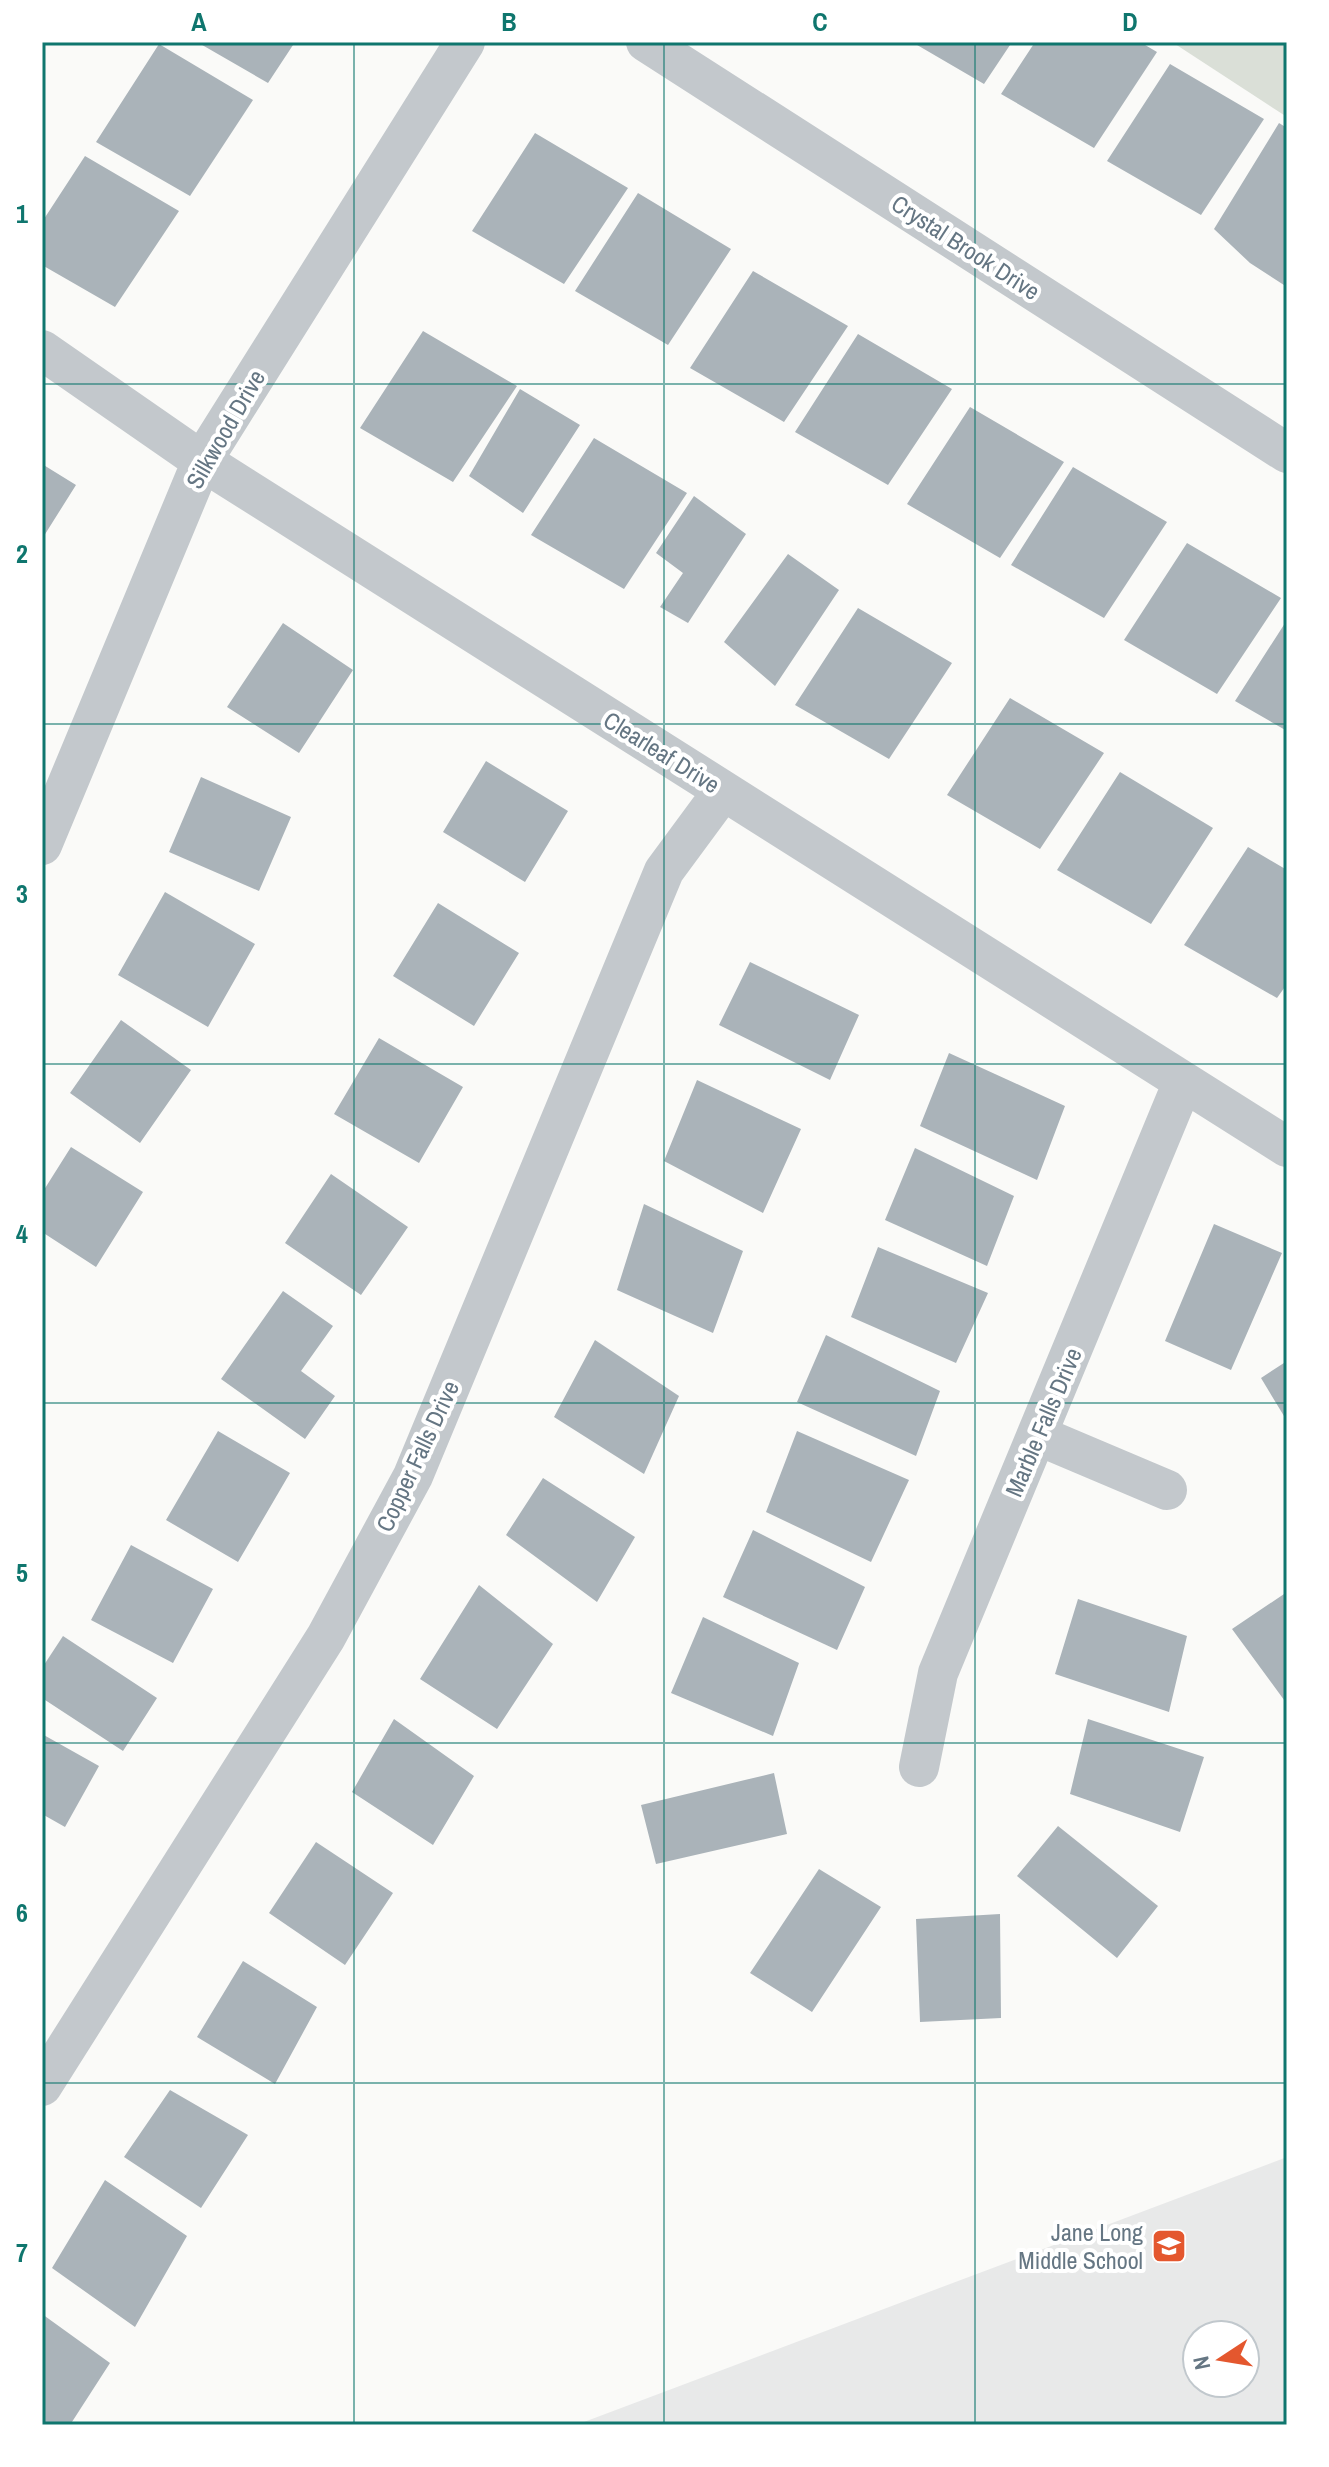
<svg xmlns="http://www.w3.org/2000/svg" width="1329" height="2467" viewBox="0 0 1329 2467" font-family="'Archivo Narrow',sans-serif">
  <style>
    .built { fill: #e8e9e9; fill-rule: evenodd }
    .green { fill: #dadfd7 }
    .building { fill: #aab3b9 }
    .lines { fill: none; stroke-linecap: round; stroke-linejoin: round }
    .street { stroke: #c3c8cc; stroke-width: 40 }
    .grid { fill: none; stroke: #0f766e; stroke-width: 2; stroke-opacity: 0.55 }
    .labels { text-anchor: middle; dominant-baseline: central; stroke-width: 8; stroke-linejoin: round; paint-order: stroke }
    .street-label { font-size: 24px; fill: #657683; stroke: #fff }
    .poi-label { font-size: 24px; fill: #657683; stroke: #fff; text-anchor: end }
    .neatline { fill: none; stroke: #0f766e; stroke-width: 3 }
    .grid-label { font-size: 26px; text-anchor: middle; font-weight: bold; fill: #0f766e }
  </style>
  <rect width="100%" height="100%" fill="#fafaf8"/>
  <!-- built -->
  <path class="built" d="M1287,2157V2425H576ZM1197,2335H1245V2383H1197Z"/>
  <!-- green -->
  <path class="green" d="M1172,42H1287V117Z"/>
  <!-- building -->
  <path class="building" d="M197,42H295L268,83Z
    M912,42H1012L984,84Z
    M1035,42H1140L1157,52L1094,148L1001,94Z
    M159,44L253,100L190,196L96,142Z
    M1170,64L1264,119L1201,215L1107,161Z
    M1279,123L1287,128V287L1250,263L1214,229Z
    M535,133L628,188L564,284L472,231Z
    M85,156L179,211L115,307L42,265V222Z
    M638,193L731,249L668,345L575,291Z
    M753,271L848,326L784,422L690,368Z
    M423,331L517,386L453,482L360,428Z
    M858,334L952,389L888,485L795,432Z
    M520,389L580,425L523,513L469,476Z
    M970,407L1064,462L1000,558L907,504Z
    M594,438L687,493L624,589L531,535Z
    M42,464L76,485L42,539Z
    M1073,467L1167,522L1104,618L1011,565Z
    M694,496L746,534L688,623L660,607L683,573L656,553Z
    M1187,543L1281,598L1217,694L1124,640Z
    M788,554L839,590L775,686L724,642Z
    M858,608L952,663L889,759L795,705Z
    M1287,620V731L1235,701Z
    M283,623L353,670L299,753L227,707Z
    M1010,698L1104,753L1040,849L947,795Z
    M486,761L568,811L525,882L443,832Z
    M1120,772L1213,828L1151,924L1057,870Z
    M201,777L291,817L259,891L169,852Z
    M1248,847L1287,870V984L1277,998L1184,945Z
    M165,892L255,944L208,1027L118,975Z
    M438,903L519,953L474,1026L393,976Z
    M750,962L859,1015L830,1080L719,1025Z
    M121,1020L191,1070L140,1143L70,1093Z
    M379,1038L463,1087L419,1163L334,1114Z
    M949,1053L1065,1106L1037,1180L920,1126Z
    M697,1080L801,1129L763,1213L664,1161Z
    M71,1147L143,1192L96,1267L42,1232V1193Z
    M915,1148L1014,1196L987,1266L885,1220Z
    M331,1174L408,1227L361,1295L285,1243Z
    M644,1204L743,1251L713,1333L617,1290Z
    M1214,1224L1282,1253L1231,1370L1165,1341Z
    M878,1247L988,1293L956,1363L851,1317Z
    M283,1291L333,1326L301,1371L335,1396L305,1439L221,1379Z
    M826,1335L940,1391L916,1456L797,1402Z
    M595,1340L679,1396L644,1474L554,1417Z
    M1287,1361V1421L1261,1378Z
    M218,1431L290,1473L238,1562L166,1520Z
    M797,1431L909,1480L871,1562L766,1512Z
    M543,1478L635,1537L597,1602L506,1535Z
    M753,1530L865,1587L837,1650L723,1597Z
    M131,1545L213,1589L173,1663L91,1620Z
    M479,1585L553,1644L497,1729L420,1679Z
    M1287,1592V1704L1232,1629Z
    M1078,1599L1187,1636L1169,1712L1055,1674Z
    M703,1617L799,1663L773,1736L671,1693Z
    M63,1636L157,1698L123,1751L42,1698V1668Z
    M394,1719L474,1776L433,1845L352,1792Z
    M1088,1719L1204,1757L1180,1832L1070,1794Z
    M42,1734L99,1766L65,1827L42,1814Z
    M774,1773L787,1834L656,1864L641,1805Z
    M1058,1826L1158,1906L1117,1958L1017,1876Z
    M316,1842L393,1893L345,1965L269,1913Z
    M819,1869L881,1907L812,2012L750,1973Z
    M1000,1914L1001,2018L920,2022L916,1919Z
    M243,1961L317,2007L275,2084L197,2037Z
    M170,2090L248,2135L201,2208L124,2157Z
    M105,2180L187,2236L135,2327L52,2268Z
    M42,2314L110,2363L70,2425H42Z"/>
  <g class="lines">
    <!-- street -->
    <path class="street" d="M646,42L1287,453
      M42,350L202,461L1287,1147
      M42,845L202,461L465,42
      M1037,1435L1167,1490
      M919,1767L938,1673L1183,1082
      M42,2086L326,1637L413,1476L664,871L723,791"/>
  </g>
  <!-- grid -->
  <path class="grid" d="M354,42V2425M664,42V2425M975,42V2425M42,384H1287M42,724H1287M42,1064H1287M42,1403H1287M42,1743H1287M42,2083H1287"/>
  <!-- icons -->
  <defs>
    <g id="school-square" transform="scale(1.8)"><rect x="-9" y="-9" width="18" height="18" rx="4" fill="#e4572e" stroke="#fff"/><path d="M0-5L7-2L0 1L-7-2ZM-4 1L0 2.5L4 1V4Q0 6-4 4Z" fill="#fff"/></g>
  </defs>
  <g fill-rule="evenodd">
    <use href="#school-square" x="1169" y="2246"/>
  </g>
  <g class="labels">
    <!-- street labels -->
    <g class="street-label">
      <text transform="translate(966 247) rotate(33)">Crystal Brook Drive</text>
      <text transform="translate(225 429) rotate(-60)">Silkwood Drive</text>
      <text transform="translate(662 752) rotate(32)">Clearleaf Drive</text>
      <text transform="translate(1043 1422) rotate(-67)">Marble Falls Drive</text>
      <text transform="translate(417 1456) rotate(-65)">Copper Falls Drive</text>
    </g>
    <!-- poi labels -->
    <g class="poi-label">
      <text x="1143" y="2232">Jane Long<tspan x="1143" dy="28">Middle School</tspan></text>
    </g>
  </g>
  <!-- border -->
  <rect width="1329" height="2467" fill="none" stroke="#ffffff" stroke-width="88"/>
  <!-- north arrow -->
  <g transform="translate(1221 2359) rotate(258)"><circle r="38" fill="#ffffff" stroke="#c1c8cd" stroke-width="2"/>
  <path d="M0-6L14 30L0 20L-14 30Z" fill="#e4572e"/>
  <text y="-12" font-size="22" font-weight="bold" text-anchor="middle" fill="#657683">N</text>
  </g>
  <rect x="44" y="44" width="1241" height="2379" class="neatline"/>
  <g class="grid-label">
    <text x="199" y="31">A</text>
    <text x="509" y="31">B</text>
    <text x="820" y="31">C</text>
    <text x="1130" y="31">D</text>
    <text x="22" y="223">1</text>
    <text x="22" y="563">2</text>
    <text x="22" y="903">3</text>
    <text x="22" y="1243">4</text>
    <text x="22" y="1582">5</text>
    <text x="22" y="1922">6</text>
    <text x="22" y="2262">7</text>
  </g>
</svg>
